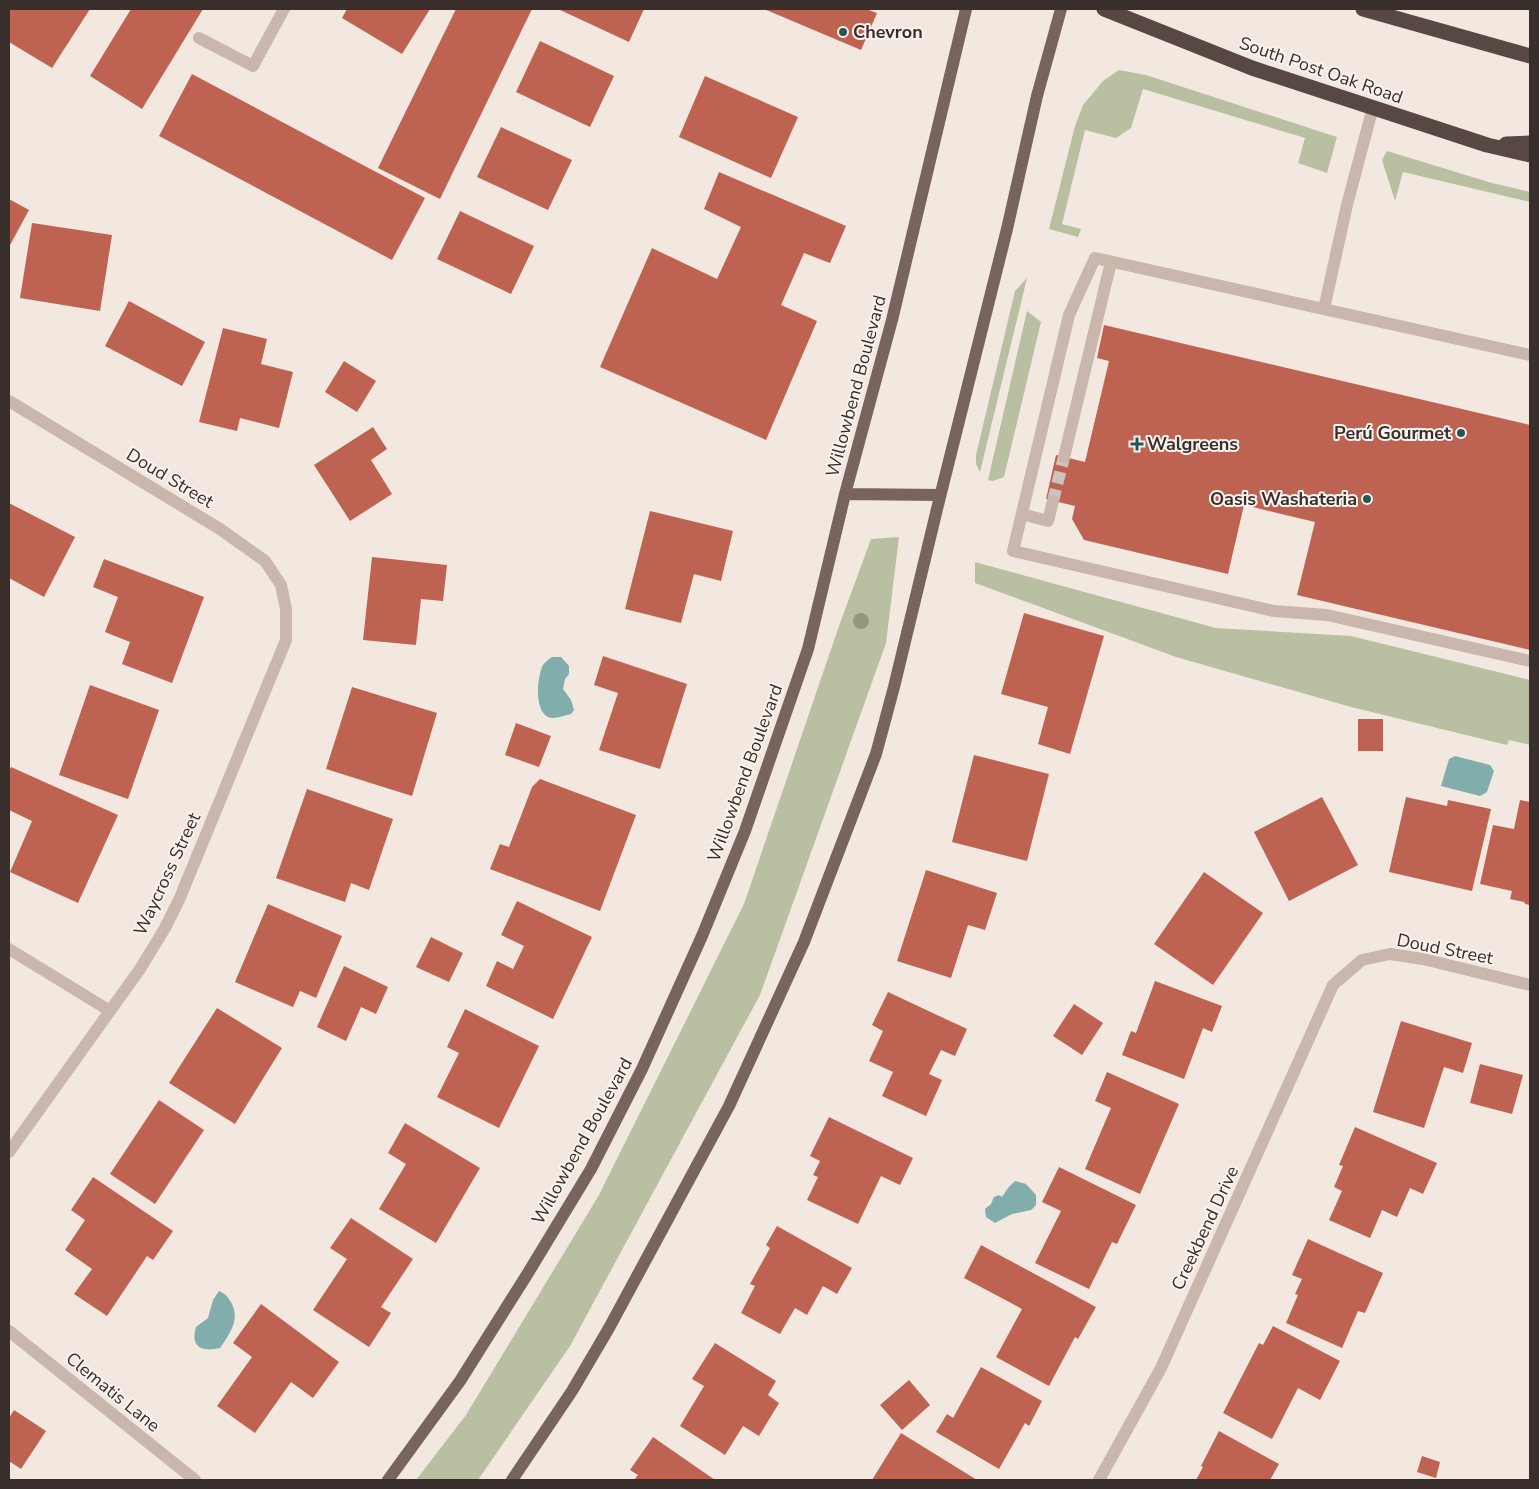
<svg xmlns="http://www.w3.org/2000/svg" width="1539" height="1489" viewBox="0 0 1539 1489" font-family="'Nunito Sans',sans-serif">
  <style>
    .green { fill: #b8c0a1 }
    .water { fill: #81adab }
    .building { fill: #be6352 }
    .lines { fill: none; stroke-linecap: round; stroke-linejoin: round }
    .minor-tunnel { stroke: #cdc3bc; stroke-width: 12; stroke-dasharray: 12 6; stroke-linecap: butt }
    .minor { stroke: #c9b7ad; stroke-width: 12 }
    .major { stroke: #79645d; stroke-width: 12 }
    .highway { stroke: #584843; stroke-width: 15 }
    .tree { fill: #96977f }
    .poi-dot { fill: #235756; stroke: #f9f2ed; stroke-width: 2 }
    .labels { text-anchor: middle; dominant-baseline: central; stroke-width: 4; stroke-linejoin: round; paint-order: stroke }
    .poi-label { font-size: 18px; font-weight: bold; fill: #382e2b; stroke: #f9f2ed; text-anchor: start }
    .street-label { font-size: 18px; fill: #382e2b; stroke: #f9f2ed }
  </style>
  <rect width="100%" height="100%" fill="#f2e8e0"/>
  <!-- green -->
  <path class="green" d="M1119,70L1146,75L1337,137L1327,173L1298,163L1305,138L1143,89L1131,128L1116,138L1085,130L1062,224L1081,229L1078,237L1049,229L1075,126L1083,105L1103,81Z
    M1387,151L1492,183L1530,192V202L1403,172L1395,201L1382,160Z
    M1027,278L980,472L976,464V455L1015,291Z
    M1027,311L1041,322L1004,477L993,481L988,480Z
    M899,537L886,643L760,995L570,1346L478,1480H416L466,1415L599,1195L744,904L839,626L871,539Z
    M975,562L1216,628L1351,636L1530,680V745L1509,740L1507,745L1351,707L1176,657L975,583Z"/>
  <!-- water -->
  <path class="water" d="M552,657H561L569,666V674L565,679L563,689L571,700L574,710L571,714C565,715 554,720 548,717C534,710 537,677 543,665C545,662 549,659 552,657Z
    M1455,756L1490,765L1494,771L1487,792L1480,796L1441,786L1449,759Z
    M1015,1181L1026,1184L1036,1195V1205L1031,1210L1012,1214L995,1223L986,1217L985,1209L991,1204L994,1197L999,1195L1002,1197L1008,1188Z
    M219,1291C226,1294 228,1297 232,1304C240,1320 229,1335 220,1348C202,1352 190,1348 196,1327L208,1318L213,1300Z"/>
  <!-- building -->
  <path class="building" d="M9,9H90L52,68L9,42Z
    M131,9H203L142,109L90,76Z
    M347,9H430L402,54L342,18Z
    M456,9H532L440,199L378,168Z
    M558,9H644L629,42Z
    M764,9H866L877,13L861,50Z
    M540,41L614,76L590,127L516,92Z
    M192,74L425,198L392,260L159,136Z
    M705,76L798,117L771,178L679,137Z
    M501,127L572,160L548,210L477,177Z
    M719,172L846,226L830,263L804,253L781,305L817,321L766,440L600,367L652,248L717,279L741,227L704,209Z
    M9,199L29,210L9,247Z
    M460,211L534,246L511,294L437,259Z
    M32,223L112,235L100,311L20,298Z
    M129,301L205,342L182,386L105,346Z
    M1104,325L1530,425V650L1297,595L1315,522L1244,505L1228,574L1084,540L1072,519L1075,506L1046,499L1056,455L1085,462L1109,361L1097,358Z
    M223,328L267,339L261,364L293,372L279,428L240,418L237,431L199,422Z
    M344,361L376,381L357,412L325,392Z
    M373,427L387,449L371,460L392,494L350,521L314,465Z
    M9,503L75,537L44,597L9,578Z
    M650,511L733,531L721,581L694,574L681,623L625,609Z
    M372,557L447,565L443,601L421,599L416,645L363,640Z
    M104,559L204,597L172,683L122,664L130,642L105,632L118,597L93,587Z
    M1024,613L1104,636L1070,754L1038,744L1048,707L1001,694Z
    M603,656L687,684L660,769L599,750L618,693L594,685Z
    M90,685L159,710L128,799L59,775Z
    M352,687L437,713L412,796L326,769Z
    M1358,719H1383V751H1358Z
    M516,723L551,736L539,767L505,755Z
    M974,755L1049,774L1027,861L952,842Z
    M11,767L118,815L78,903L10,872L32,821L9,810V772Z
    M540,779L636,815L600,911L490,869L500,844L509,847L532,787Z
    M307,789L393,819L369,890L351,883L345,902L276,878Z
    M1322,797L1358,865L1289,901L1254,832Z
    M1406,797L1447,806L1448,800L1491,809L1472,891L1389,872Z
    M1520,800L1530,802V905L1525,904L1524,902L1510,899L1512,891L1480,884L1493,825L1514,829Z
    M926,870L997,893L985,930L968,925L951,978L897,961Z
    M1204,872L1263,913L1213,985L1154,944Z
    M517,901L592,937L553,1019L486,986L497,961L513,969L524,946L501,935Z
    M268,904L342,936L316,998L300,991L293,1007L235,982Z
    M431,937L463,953L449,982L416,967Z
    M344,966L388,987L376,1014L361,1007L346,1041L317,1027Z
    M1155,981L1222,1006L1212,1032L1203,1028L1184,1079L1122,1055L1131,1031L1136,1033Z
    M888,992L967,1029L955,1056L941,1050L929,1074L942,1080L926,1116L882,1096L893,1072L869,1061L883,1031L872,1025Z
    M1074,1004L1103,1023L1082,1055L1053,1036Z
    M217,1008L282,1048L235,1124L169,1083Z
    M465,1009L539,1046L499,1128L437,1097L459,1053L447,1047Z
    M1401,1021L1472,1043L1463,1073L1444,1067L1424,1128L1373,1112Z
    M1480,1064L1523,1075L1512,1114L1470,1103Z
    M1107,1072L1179,1104L1140,1194L1085,1169L1111,1108L1095,1101Z
    M159,1100L204,1130L155,1204L110,1174Z
    M829,1117L913,1158L900,1185L881,1176L858,1224L807,1200L818,1177L813,1175L820,1161L810,1156Z
    M405,1123L480,1168L436,1243L379,1209L406,1164L388,1153Z
    M1355,1127L1437,1163L1423,1194L1410,1188L1397,1217L1382,1210L1370,1238L1329,1220L1342,1191L1334,1187L1343,1166L1339,1165Z
    M1059,1167L1136,1205L1117,1244L1112,1242L1089,1289L1035,1263L1061,1211L1042,1202Z
    M93,1177L173,1231L153,1260L147,1256L107,1316L74,1294L92,1269L65,1250L85,1220L71,1210Z
    M351,1218L413,1259L381,1307L391,1313L369,1347L313,1310L347,1259L330,1248Z
    M777,1226L852,1268L837,1294L823,1286L807,1315L795,1308L780,1334L741,1313L755,1286L750,1284L770,1248L766,1245Z
    M1308,1239L1383,1273L1365,1313L1358,1311L1342,1348L1286,1323L1298,1295L1295,1294L1302,1279L1292,1275Z
    M981,1245L1096,1307L1078,1339L1075,1337L1049,1386L996,1357L1022,1309L964,1278Z
    M261,1304L339,1362L313,1398L291,1382L255,1433L217,1406L252,1357L233,1343Z
    M1273,1326L1340,1361L1320,1400L1298,1388L1272,1439L1223,1413L1259,1343L1263,1345Z
    M715,1343L776,1381L768,1395L779,1403L759,1436L743,1426L725,1455L680,1426L704,1386L692,1379Z
    M981,1367L1042,1401L1029,1426L1025,1423L999,1469L936,1432L947,1414L953,1418Z
    M909,1380L930,1405L902,1430L880,1405Z
    M14,1410L46,1431L21,1469L9,1461V1418Z
    M1219,1431L1279,1464L1270,1480H1196L1203,1467L1201,1466Z
    M901,1433L977,1480H872Z
    M653,1437L715,1480H634L638,1475L630,1470Z
    M1422,1456L1440,1462L1436,1478L1417,1472Z"/>
  <g class="lines">
    <!-- minor-tunnel -->
    <path class="minor-tunnel" d="M1053,501L1064,457"/>
    <!-- minor -->
    <path class="minor" d="M199,38L253,66L284,9
      M1324,309L1347,205L1373,107
      M1530,355L1095,258L1069,315L1013,551L1274,611L1327,615L1530,661
      M9,401L220,529L265,561L281,585L286,609V640L179,900L165,928L140,969L9,1152
      M1064,457L1111,262
      M1022,514L1048,521L1053,501
      M9,949L110,1011
      M9,1331L195,1480
      M1099,1480L1161,1368L1333,985L1362,960L1390,954L1423,959L1530,985"/>
    <!-- major -->
    <path class="major" d="M845,494L940,495
      M388,1480L460,1381L528,1273L591,1169L642,1069L702,936L745,831L808,649L845,494L892,320L966,9
      M512,1480L572,1391L609,1328L729,1106L804,942L876,754L894,687L937,509L1007,229L1037,96L1061,9"/>
    <!-- highway -->
    <path class="highway" d="M1104,9L1252,68L1487,145L1530,155
      M1363,9L1530,56
      M1506,144L1530,143"/>
  </g>
  <!-- trees -->
  <circle class="tree" cx="861" cy="621" r="8"/>
  <!-- markers -->
  <g class="poi-dot">
    <circle cx="843" cy="32" r="5"/>
    <circle cx="1461" cy="433" r="5"/>
    <path d="M1134.5 436.5h5v5h5v5h-5v5h-5v-5h-5v-5h5z"/>
    <circle cx="1367" cy="499" r="5"/>
  </g>
  <g class="labels">
    <!-- poi labels -->
    <g class="poi-label">
      <text x="853" y="32">Chevron</text>
      <text x="1451" y="433" text-anchor="end">Perú Gourmet</text>
      <text x="1147" y="444">Walgreens</text>
      <text x="1357" y="499" text-anchor="end">Oasis Washateria</text>
    </g>
    <!-- street labels -->
    <g class="street-label">
      <text transform="translate(1321 70) rotate(19)">South Post Oak Road</text>
      <text transform="translate(856 386) rotate(-75)">Willowbend Boulevard</text>
      <text transform="translate(170 478) rotate(31)">Doud Street</text>
      <text transform="translate(745 773) rotate(-70)">Willowbend Boulevard</text>
      <text transform="translate(167 874) rotate(-65)">Waycross Street</text>
      <text transform="translate(1445 949) rotate(11)">Doud Street</text>
      <text transform="translate(582 1141) rotate(-61)">Willowbend Boulevard</text>
      <text transform="translate(1205 1228) rotate(-65)">Creekbend Drive</text>
      <text transform="translate(113 1392) rotate(39)">Clematis Lane</text>
    </g>
  </g>
  <!-- border -->
  <rect width="1539" height="1489" fill="none" stroke="#382e2b" stroke-width="20"/>
</svg>
